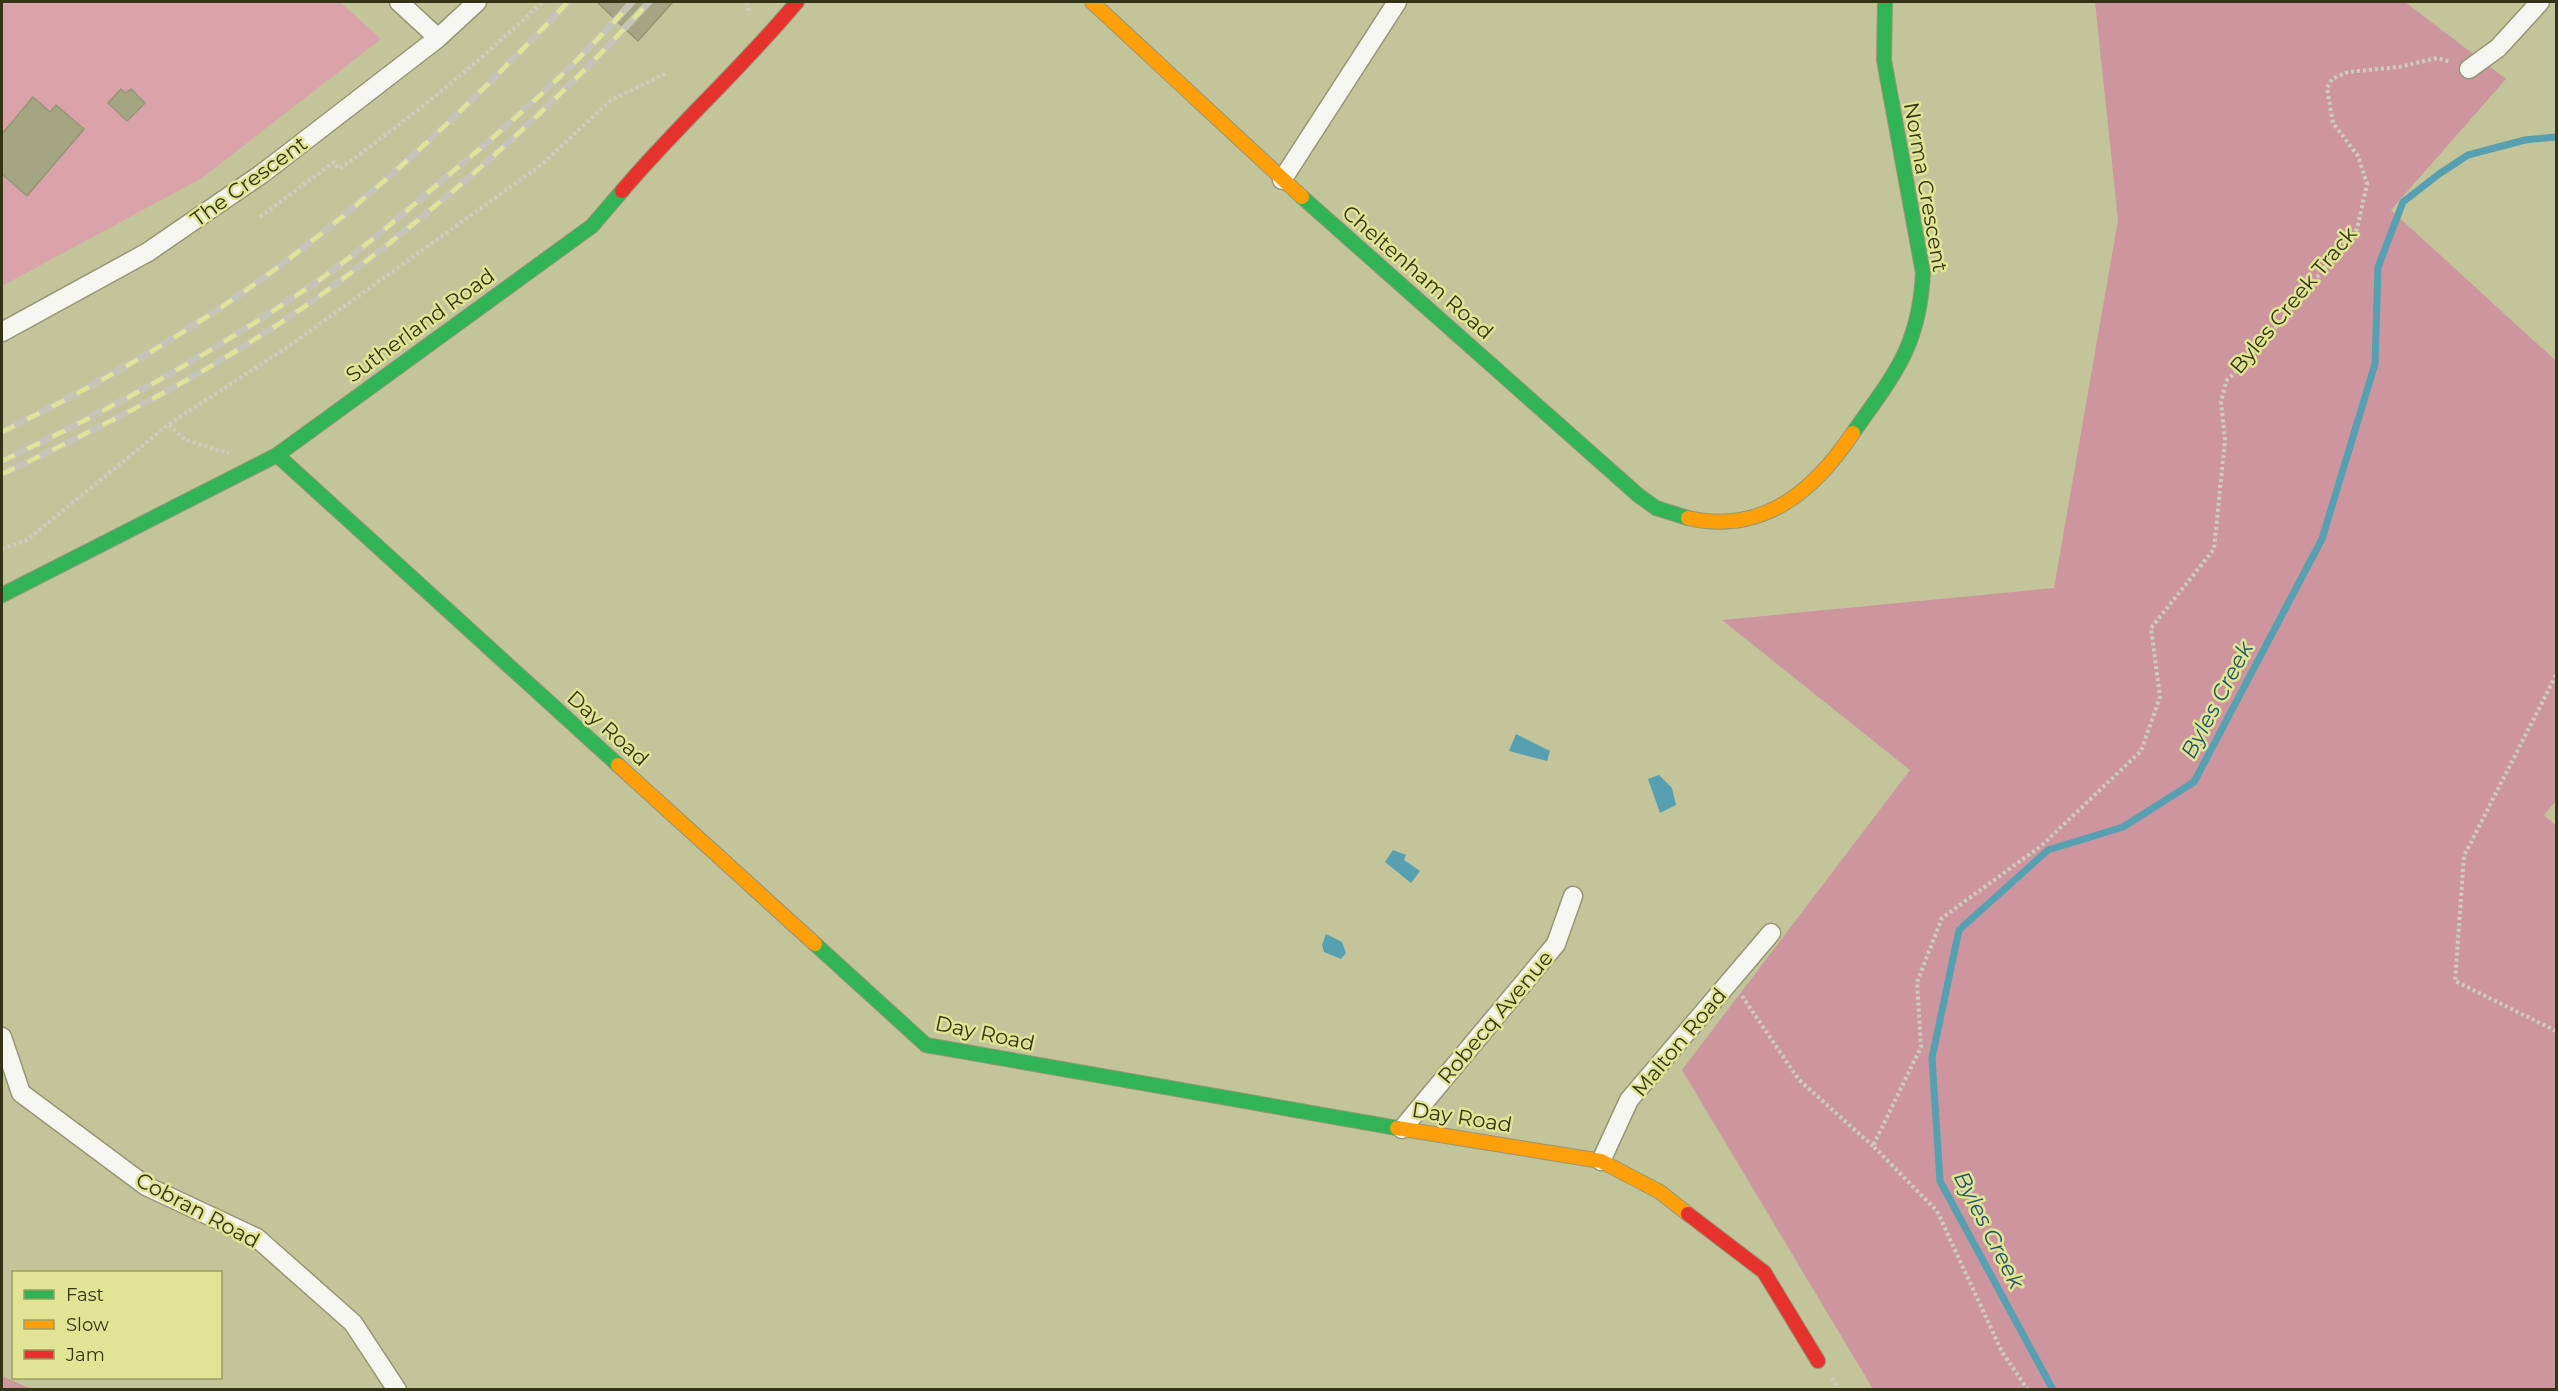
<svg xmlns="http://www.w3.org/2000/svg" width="2558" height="1391" viewBox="0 0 2558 1391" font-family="Montserrat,sans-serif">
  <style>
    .green { fill: #daa3aa }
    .forest { fill: #cd969e }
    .water { fill: #56a0b2 }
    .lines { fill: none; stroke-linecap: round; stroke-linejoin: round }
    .stream { stroke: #56a0b2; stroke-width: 7 }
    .building { fill: #a4a583; stroke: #949573; stroke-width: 1.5 }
    .street-casing { stroke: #959674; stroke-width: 21 }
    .fast-casing { stroke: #959674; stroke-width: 16 }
    .slow-casing { stroke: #959674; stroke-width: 16 }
    .jam-casing { stroke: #959674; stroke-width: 16 }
    .path { stroke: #cdcdbf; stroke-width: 4; stroke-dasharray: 3 3; stroke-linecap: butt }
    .street { stroke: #f6f6f0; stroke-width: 18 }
    .fast { stroke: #30b455; stroke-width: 14 }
    .slow { stroke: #ff9f0a; stroke-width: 14 }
    .jam { stroke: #e5322d; stroke-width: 14 }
    .rail-casing { stroke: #c4c4b8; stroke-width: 7 }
    .rail { stroke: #e0e494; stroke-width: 4.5; stroke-dasharray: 14; stroke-linecap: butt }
    .labels { text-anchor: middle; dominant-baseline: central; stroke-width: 5; stroke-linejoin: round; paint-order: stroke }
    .street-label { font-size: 21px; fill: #333414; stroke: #e0e494 }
    .water-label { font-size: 22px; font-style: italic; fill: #20556d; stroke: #e0e494 }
  </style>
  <rect width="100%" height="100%" fill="#c3c49a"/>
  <!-- green -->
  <path class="green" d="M2,2H340L381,39L202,178L2,286Z"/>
  <!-- forest -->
  <path class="forest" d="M2095,2H2405L2506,79L2391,210L2556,361V801L2544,815L2556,826V1389H1873L1682,1070L1910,770L1722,620L2054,588L2118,220Z
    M2,1376L31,1389H2Z"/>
  <!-- water -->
  <path class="water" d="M1516,734L1550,751L1547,761L1509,751Z
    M1659,775L1672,788L1676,805L1660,813L1648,779Z
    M1393,850L1406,855L1404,860L1420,871L1411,883L1385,862Z
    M1326,934L1342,942L1346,953L1341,959L1324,952L1322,945Z"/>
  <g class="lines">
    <!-- stream -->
    <path class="stream" d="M2053,1390L1940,1181L1932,1058L1959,930L2048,850L2123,827L2194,782L2322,539L2375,364L2378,267L2403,202L2439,174L2468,155L2525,140L2556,137"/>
  </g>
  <!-- building -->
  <path class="building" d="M597,2H673L638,41Z
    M121,89L126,93L131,89L145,103L127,121L108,103Z
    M33,97L50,112L56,105L84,129L27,196L2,174V134Z"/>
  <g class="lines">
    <!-- street casing -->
    <g class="street-casing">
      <path id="street" d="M399,2L438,38
        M2469,69L2498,48L2540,2
        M1282,180L1397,2
        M2,332L148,252L263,173L438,38L477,2
        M2,1037L21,1093L146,1186L257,1238L353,1323L397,1390
        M1402,1129L1556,944L1573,896
        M1601,1161L1629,1100L1771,933"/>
    </g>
    <!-- fast casing -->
    <g class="fast-casing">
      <path id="fast" d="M1302,197L1638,495L1656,508L1688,518
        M1853,433C1894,374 1919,348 1923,273L1884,60L1885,2
        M277,455L618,765
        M2,595L277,455L592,226L622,191
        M815,944L926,1045L1397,1128"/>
    </g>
    <!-- slow casing -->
    <g class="slow-casing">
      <path id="slow" d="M1092,2L1302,197
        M1688,518C1763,535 1814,491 1853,433
        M618,765L815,944
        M1397,1128L1601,1161L1660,1192L1688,1214"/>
    </g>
    <!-- jam casing -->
    <g class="jam-casing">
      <path id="jam" d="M622,191C678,125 742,68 797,2
        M1688,1214L1764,1272L1818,1361"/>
    </g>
    <!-- path -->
    <path class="path" d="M747,2L749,15
      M260,217L334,162L339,169C411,118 478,63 542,2
      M169,425L185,440L229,453
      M2,549L27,540L169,424L289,346L541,165L611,100L665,74
      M2556,675L2464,856L2455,981L2556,1031
      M1742,996L1799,1080L1873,1146
      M1832,1378L1840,1390
      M2028,1390L2002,1352L1937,1211L1873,1146L1921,1047L1917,982L1942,918L2041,846L2141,751L2160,697L2151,628L2214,549L2225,440L2221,402L2226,381L2257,350L2357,229L2367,184L2358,156L2333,123L2327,88L2332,79L2348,72L2399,67L2437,58L2451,62"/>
    <!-- street -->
    <use href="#street" class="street"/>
    <!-- fast -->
    <use href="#fast" class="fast"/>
    <!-- slow -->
    <use href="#slow" class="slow"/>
    <!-- jam -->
    <use href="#jam" class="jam"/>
    <!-- rail casing -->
    <g class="rail-casing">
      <path id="rail" d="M2,432C95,386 186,335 270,273C379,193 476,99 568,2
        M2,461C109,411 212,353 309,287C359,253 405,212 451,173C515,120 577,64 632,2
        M2,474C111,423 220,367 318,297C438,210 550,111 649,2"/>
    </g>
    <!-- rail -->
    <use href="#rail" class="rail"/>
  </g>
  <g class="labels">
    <!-- street labels -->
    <g class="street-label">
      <text transform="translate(249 181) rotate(-36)">The Crescent</text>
      <text transform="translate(1926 187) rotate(80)">Norma Crescent</text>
      <text transform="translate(1418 272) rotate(41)">Cheltenham Road</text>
      <text transform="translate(2293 300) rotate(-50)">Byles Creek Track</text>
      <text transform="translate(420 325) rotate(-36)">Sutherland Road</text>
      <text transform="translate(608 728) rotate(42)">Day Road</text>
      <text transform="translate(1495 1017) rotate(-50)">Robecq Avenue</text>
      <text transform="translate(985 1033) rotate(12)">Day Road</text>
      <text transform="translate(1679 1042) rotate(-50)">Malton Road</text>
      <text transform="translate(1462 1117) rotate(9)">Day Road</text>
      <text transform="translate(198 1210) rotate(28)">Cobran Road</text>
    </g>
    <!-- water labels -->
    <g class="water-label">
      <text transform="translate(2217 700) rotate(-62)">Byles Creek</text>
      <text transform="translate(1989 1230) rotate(63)">Byles Creek</text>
    </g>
  </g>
  <!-- border -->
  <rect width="2558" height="1391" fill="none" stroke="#333414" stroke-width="6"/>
  <!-- legend -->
  <rect x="12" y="1271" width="210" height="108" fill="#e0e494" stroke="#9b9e61" stroke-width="1.5"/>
  <rect x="24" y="1290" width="30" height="9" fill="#30b455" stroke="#9b9e61" stroke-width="1.5"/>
  <text x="66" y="1301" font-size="18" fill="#333414">Fast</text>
  <rect x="24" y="1320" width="30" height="9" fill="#ff9f0a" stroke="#9b9e61" stroke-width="1.5"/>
  <text x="66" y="1331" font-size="18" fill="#333414">Slow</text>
  <rect x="24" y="1350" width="30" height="9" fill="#e5322d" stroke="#9b9e61" stroke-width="1.5"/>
  <text x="66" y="1361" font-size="18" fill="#333414">Jam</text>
</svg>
